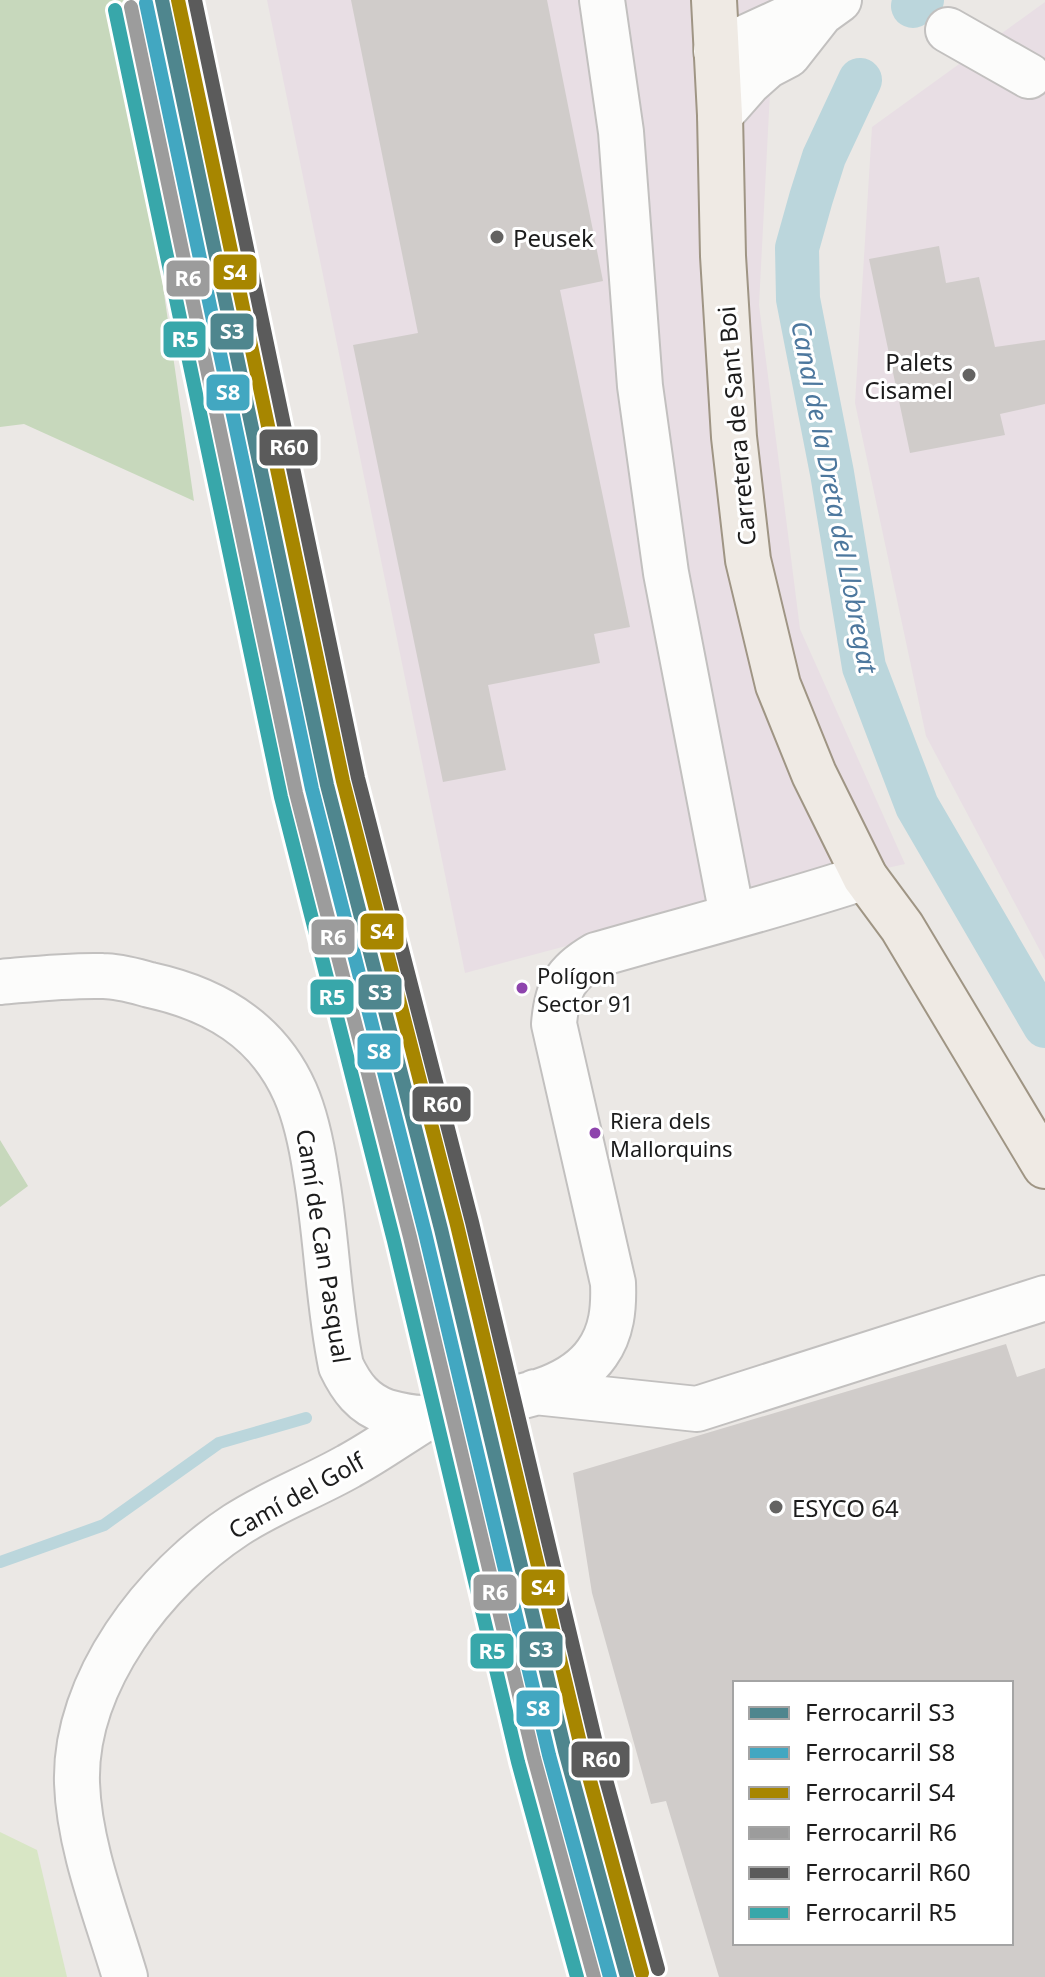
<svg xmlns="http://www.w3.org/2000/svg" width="1045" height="1977" viewBox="0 0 1045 1977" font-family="'Noto Sans',sans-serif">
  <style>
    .industrial { fill: #e8dee4 }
    .grass { fill: #d8e6c5 }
    .forest { fill: #c7d8bc }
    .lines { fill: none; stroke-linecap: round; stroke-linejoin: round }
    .stream { stroke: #bbd6dc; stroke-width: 12 }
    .canal { stroke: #bbd6dc; stroke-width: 44 }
    .building { fill: #d0ccca; fill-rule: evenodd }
    .minor-casing { stroke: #c2c0bf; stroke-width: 48 }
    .major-casing { stroke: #9f9584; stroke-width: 48 }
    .minor { stroke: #fcfcfb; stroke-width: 44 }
    .major { stroke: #efeae4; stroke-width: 44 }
    .rail-1-casing { stroke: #fff; stroke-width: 20 }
    .rail-2-casing { stroke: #fff; stroke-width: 20 }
    .rail-3-casing { stroke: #fff; stroke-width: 20 }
    .rail-4-casing { stroke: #fff; stroke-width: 20 }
    .rail-5-casing { stroke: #fff; stroke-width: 20 }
    .rail-6-casing { stroke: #fff; stroke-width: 20 }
    .rail-1 { stroke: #4f868e; stroke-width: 14 }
    .rail-2 { stroke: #42a7c1; stroke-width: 14 }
    .rail-3 { stroke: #a78600; stroke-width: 14 }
    .rail-4 { stroke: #9c9c9c; stroke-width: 14 }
    .rail-5 { stroke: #5b5b5b; stroke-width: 14 }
    .rail-6 { stroke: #38a7aa; stroke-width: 14 }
    .poi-dot { fill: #646362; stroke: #fff; stroke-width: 3 }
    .bus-dot { fill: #8e44ad; stroke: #fff; stroke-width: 3 }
    .labels { text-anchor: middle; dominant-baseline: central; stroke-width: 6; stroke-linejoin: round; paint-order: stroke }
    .bus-label { font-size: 22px; fill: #1c1c1c; stroke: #fff; text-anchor: start }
    .poi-label { font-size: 24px; fill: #1c1c1c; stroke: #fff; text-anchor: start }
    .street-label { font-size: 24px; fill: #1c1c1c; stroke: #fff }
    .water-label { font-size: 26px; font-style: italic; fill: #4d789e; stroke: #fff }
    .line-badge { stroke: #fff; stroke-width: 3 }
    .badge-label { font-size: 22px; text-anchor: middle; font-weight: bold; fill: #fff }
  </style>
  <rect width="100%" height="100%" fill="#ebe8e5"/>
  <!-- industrial -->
  <path class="industrial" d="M267,0H849L770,92L759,305L800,629L905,864L716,906L465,973Z
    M1045,2V960L926,736L855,403L872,127Z"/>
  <!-- grass -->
  <path class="grass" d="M0,1832L37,1850L67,1977H0Z"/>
  <!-- forest -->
  <path class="forest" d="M0,0H127L155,231L194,501L24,424L0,427Z
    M0,1140L28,1186L0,1207Z"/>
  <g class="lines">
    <!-- stream -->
    <path class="stream" d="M0,1562L104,1525L219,1443L306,1418"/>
    <!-- canal -->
    <path class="canal" d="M913,6L922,0
      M860,80L824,157L811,198L797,248L798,299L832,473L864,667L917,806L1045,1026"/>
  </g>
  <!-- building -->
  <path class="building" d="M351,0H547L603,281L560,290L630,627L594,634L600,663L488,685L506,770L443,782L353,345L418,333Z
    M939,246L946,283L979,277L995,347L1045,340V404L1000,414L1005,435L910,453L869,259Z
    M1006,1344L1017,1377L1045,1368V1977H719L666,1801L651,1804L592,1593L573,1473ZM735,1683H1011V1943H735Z"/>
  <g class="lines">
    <!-- minor casing -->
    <g class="minor-casing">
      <path id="minor" d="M602,0L621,132L640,386L666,573L732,915
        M948,30L1029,76
        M716,51L790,17L821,13
        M720,115L749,82L767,66L788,55L821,13L839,0
        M0,982C34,979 68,975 103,976C119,976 135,981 150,985C214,999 267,1029 295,1092C306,1117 312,1147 316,1174C327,1238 328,1303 341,1366C351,1387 363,1404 387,1412C398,1415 411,1418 423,1418C438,1418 456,1411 471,1408C513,1398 570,1392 597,1353C612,1332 614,1308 613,1283L554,1024C557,988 565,973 596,955C686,929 777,906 865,877
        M535,1392L697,1409L1045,1298
        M125,1977C107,1916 79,1847 77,1783C74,1682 155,1578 236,1525C271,1502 312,1487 349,1466C375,1452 400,1434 426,1418"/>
    </g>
    <!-- major casing -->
    <g class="major-casing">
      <path id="major" d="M714,0L720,115L723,256L734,437L748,560L778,685L814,774L865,877L902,927L1045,1166"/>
    </g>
    <!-- minor -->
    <use href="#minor" class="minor"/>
    <!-- major -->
    <use href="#major" class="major"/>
    <!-- rail-1 casing -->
    <g class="rail-1-casing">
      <path id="rail-1" d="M162,0L327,785L441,1229L565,1751L627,1977"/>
    </g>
    <!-- rail-2 casing -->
    <g class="rail-2-casing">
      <path id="rail-2" d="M146,3L312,789L425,1233L549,1755L610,1977"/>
    </g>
    <!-- rail-3 casing -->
    <g class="rail-3-casing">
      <path id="rail-3" d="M178,0L343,781L457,1225L581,1747L642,1973"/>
    </g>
    <!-- rail-4 casing -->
    <g class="rail-4-casing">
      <path id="rail-4" d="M131,7L296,793L410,1237L534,1758L594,1977"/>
    </g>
    <!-- rail-5 casing -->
    <g class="rail-5-casing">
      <path id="rail-5" d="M195,0L358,778L472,1222L596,1743L658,1969"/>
    </g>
    <!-- rail-6 casing -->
    <g class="rail-6-casing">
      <path id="rail-6" d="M115,10L281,797L394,1241L518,1762L577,1977"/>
    </g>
    <!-- rail-1 -->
    <use href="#rail-1" class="rail-1"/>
    <!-- rail-2 -->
    <use href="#rail-2" class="rail-2"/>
    <!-- rail-3 -->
    <use href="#rail-3" class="rail-3"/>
    <!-- rail-4 -->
    <use href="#rail-4" class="rail-4"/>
    <!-- rail-5 -->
    <use href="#rail-5" class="rail-5"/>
    <!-- rail-6 -->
    <use href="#rail-6" class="rail-6"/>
  </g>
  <!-- markers -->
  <g class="poi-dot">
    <circle cx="497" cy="237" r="8"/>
    <circle cx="969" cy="375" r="8"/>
    <circle cx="776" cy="1507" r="8"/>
  </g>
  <g class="bus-dot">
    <circle cx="522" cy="988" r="7"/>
    <circle cx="595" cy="1133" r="7"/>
  </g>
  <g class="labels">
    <!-- bus labels -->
    <g class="bus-label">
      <text x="537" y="975">Polígon<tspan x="537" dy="28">Sector 91</tspan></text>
      <text x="610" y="1120">Riera dels<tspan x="610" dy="28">Mallorquins</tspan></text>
    </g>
    <!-- poi labels -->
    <g class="poi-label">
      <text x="513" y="237">Peusek</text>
      <text x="953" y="361" text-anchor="end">Palets<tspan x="953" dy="28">Cisamel</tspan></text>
      <text x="792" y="1507">ESYCO 64</text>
    </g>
    <!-- street labels -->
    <g class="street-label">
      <text transform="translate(736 426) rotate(-95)">Carretera de Sant Boi</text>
      <text transform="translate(324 1246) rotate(81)">Camí de Can Pasqual</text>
      <text transform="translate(296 1495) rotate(-29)">Camí del Golf</text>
    </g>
    <!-- water labels -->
    <g class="water-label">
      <text transform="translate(835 497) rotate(79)">Canal de la Dreta del Llobregat</text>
    </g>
  </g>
  <g class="line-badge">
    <rect x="212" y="253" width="46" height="38" rx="8" fill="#a78600"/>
    <rect x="165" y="259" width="46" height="39" rx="8" fill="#9c9c9c"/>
    <rect x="209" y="312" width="46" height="39" rx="8" fill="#4f868e"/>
    <rect x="162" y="320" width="45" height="39" rx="8" fill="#38a7aa"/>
    <rect x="205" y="373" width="46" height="39" rx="8" fill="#42a7c1"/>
    <rect x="258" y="428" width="61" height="39" rx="8" fill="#5b5b5b"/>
    <rect x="359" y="912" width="46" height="39" rx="8" fill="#a78600"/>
    <rect x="310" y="918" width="46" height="38" rx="8" fill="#9c9c9c"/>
    <rect x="357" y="973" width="46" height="38" rx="8" fill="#4f868e"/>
    <rect x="309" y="978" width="46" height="38" rx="8" fill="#38a7aa"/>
    <rect x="356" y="1032" width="46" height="39" rx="8" fill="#42a7c1"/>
    <rect x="411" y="1085" width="61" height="38" rx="8" fill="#5b5b5b"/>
    <rect x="520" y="1568" width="46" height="39" rx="8" fill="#a78600"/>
    <rect x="472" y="1573" width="46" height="39" rx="8" fill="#9c9c9c"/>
    <rect x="518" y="1630" width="46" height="39" rx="8" fill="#4f868e"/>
    <rect x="469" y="1632" width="46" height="38" rx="8" fill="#38a7aa"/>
    <rect x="515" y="1689" width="46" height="39" rx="8" fill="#42a7c1"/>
    <rect x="570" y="1740" width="61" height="39" rx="8" fill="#5b5b5b"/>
  </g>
  <g class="badge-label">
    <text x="235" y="280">S4</text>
    <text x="188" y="286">R6</text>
    <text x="232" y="339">S3</text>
    <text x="185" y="347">R5</text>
    <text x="228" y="400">S8</text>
    <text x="289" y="455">R60</text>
    <text x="382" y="939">S4</text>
    <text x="333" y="945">R6</text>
    <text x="380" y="1000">S3</text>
    <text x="332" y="1005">R5</text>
    <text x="379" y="1059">S8</text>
    <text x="442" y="1112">R60</text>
    <text x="543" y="1595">S4</text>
    <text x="495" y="1600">R6</text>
    <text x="541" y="1657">S3</text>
    <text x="492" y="1659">R5</text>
    <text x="538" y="1716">S8</text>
    <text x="601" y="1767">R60</text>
  </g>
  <!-- legend -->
  <rect x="733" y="1681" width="280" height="264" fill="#ffffff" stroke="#a4a4a4" stroke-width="2"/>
  <rect x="749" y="1707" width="40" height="12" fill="#4f868e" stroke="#a4a4a4" stroke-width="2"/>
  <text x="805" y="1721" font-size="24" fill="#1c1c1c">Ferrocarril S3</text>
  <rect x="749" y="1747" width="40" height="12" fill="#42a7c1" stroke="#a4a4a4" stroke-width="2"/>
  <text x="805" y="1761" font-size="24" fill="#1c1c1c">Ferrocarril S8</text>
  <rect x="749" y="1787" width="40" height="12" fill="#a78600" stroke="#a4a4a4" stroke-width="2"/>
  <text x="805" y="1801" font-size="24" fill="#1c1c1c">Ferrocarril S4</text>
  <rect x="749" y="1827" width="40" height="12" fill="#9c9c9c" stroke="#a4a4a4" stroke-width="2"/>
  <text x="805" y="1841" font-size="24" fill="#1c1c1c">Ferrocarril R6</text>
  <rect x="749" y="1867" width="40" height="12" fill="#5b5b5b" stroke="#a4a4a4" stroke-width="2"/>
  <text x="805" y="1881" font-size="24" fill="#1c1c1c">Ferrocarril R60</text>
  <rect x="749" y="1907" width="40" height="12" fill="#38a7aa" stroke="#a4a4a4" stroke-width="2"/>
  <text x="805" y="1921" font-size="24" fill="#1c1c1c">Ferrocarril R5</text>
</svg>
